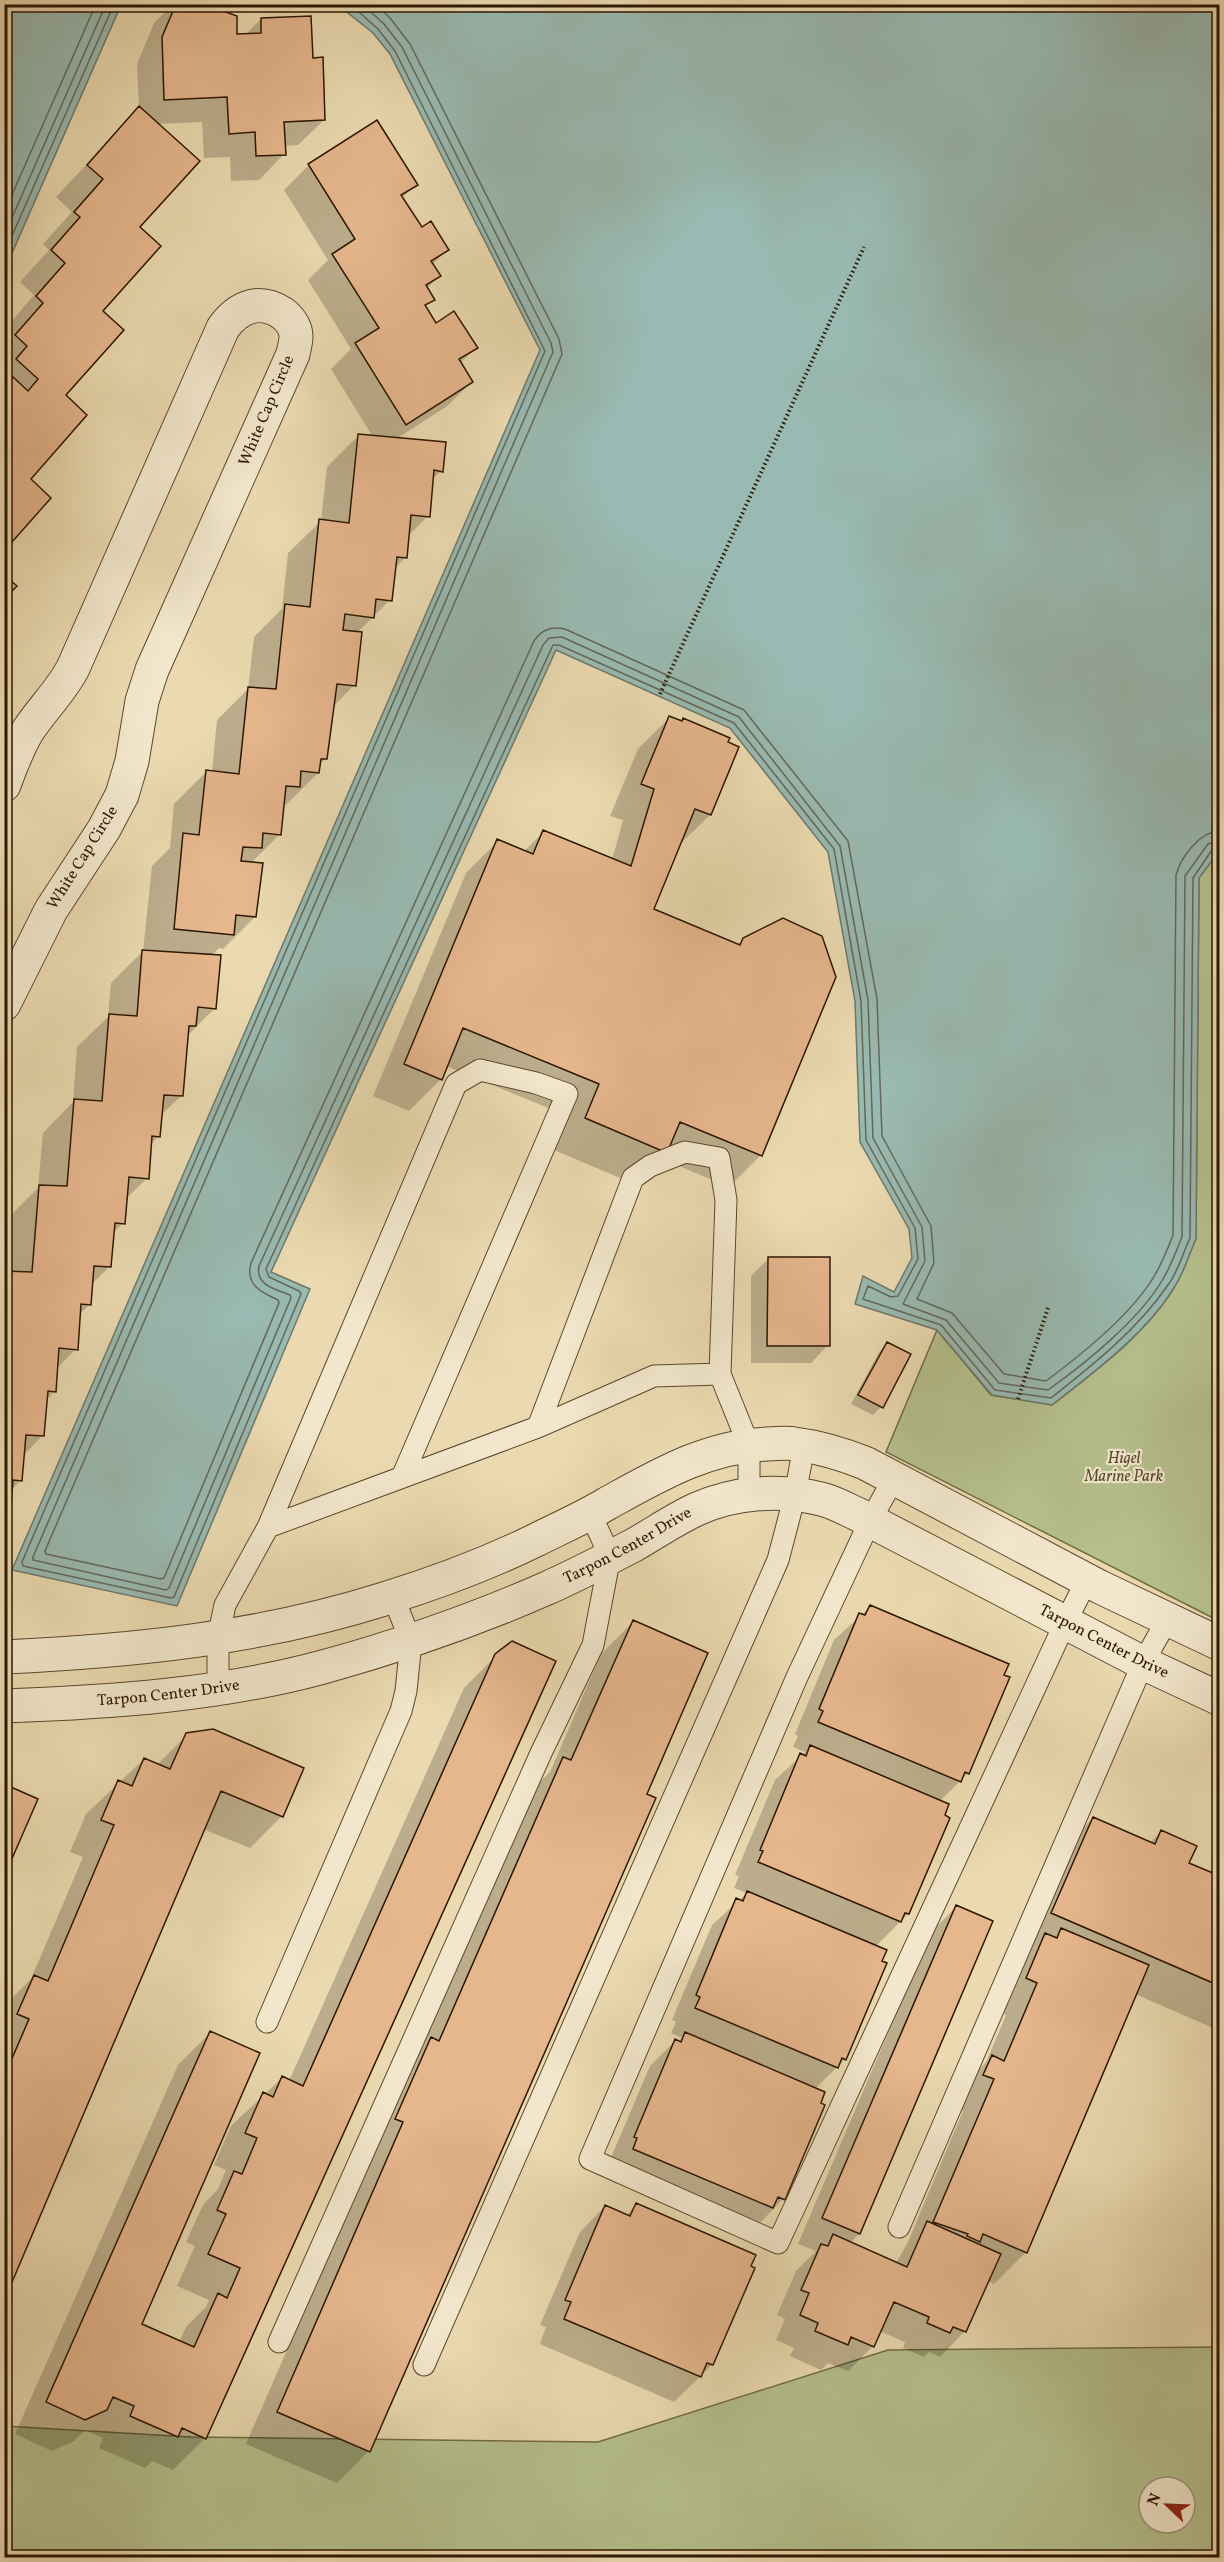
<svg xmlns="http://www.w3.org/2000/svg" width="1224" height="2562" viewBox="0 0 1224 2562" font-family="Vollkorn,serif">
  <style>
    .green { fill: #b5c08e; stroke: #716b47; stroke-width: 1.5; fill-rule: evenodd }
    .water { fill: #99bab2; stroke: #6e786b; stroke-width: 1.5 }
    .shadow { fill: #0003 }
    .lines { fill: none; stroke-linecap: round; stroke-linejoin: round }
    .shore { stroke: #636859; stroke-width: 1.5 }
    .building { fill: #e6b68d; stroke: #2d1600; stroke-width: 1.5 }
    .service-casing { stroke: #5c472c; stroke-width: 23 }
    .minor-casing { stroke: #5c472c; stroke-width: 35 }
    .path { stroke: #2d1600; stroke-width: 4; stroke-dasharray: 1.5 3; stroke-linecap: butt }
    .service { stroke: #f2e7cc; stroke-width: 21 }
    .minor { stroke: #f2e7cc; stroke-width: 33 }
    .labels { text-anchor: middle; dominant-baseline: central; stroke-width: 4.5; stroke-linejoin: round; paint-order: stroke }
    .street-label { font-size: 16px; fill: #2d1600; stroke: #f2e7cc }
    .park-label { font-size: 16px; font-style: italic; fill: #56492b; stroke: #f2e7cc }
  </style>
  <rect width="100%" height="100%" fill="#ebdab1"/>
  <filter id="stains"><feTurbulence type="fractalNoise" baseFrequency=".00333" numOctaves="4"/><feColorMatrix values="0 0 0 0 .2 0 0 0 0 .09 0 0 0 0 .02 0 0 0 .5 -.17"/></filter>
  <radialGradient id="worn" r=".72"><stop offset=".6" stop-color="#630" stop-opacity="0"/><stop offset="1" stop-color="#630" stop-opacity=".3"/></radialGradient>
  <!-- green -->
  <path class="green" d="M1219,850V1621L886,1452L937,1330L991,1395L1052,1405C1094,1372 1148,1333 1175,1286C1184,1272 1189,1254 1196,1239L1199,877Z
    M1219,2347V2557H5L4,2426L191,2437L598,2442L888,2350ZM1149,2487H1185V2523H1149Z"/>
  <!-- water -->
  <path class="water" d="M5,4L121,5L5,269L4,5Z
    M338,5H1219L1220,850L1199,878L1196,1239C1189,1254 1184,1272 1175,1286C1147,1333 1094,1372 1052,1405L992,1395L937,1330L855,1304L863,1276L894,1292L912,1258L909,1229L860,1142L855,1001L828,852L730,728L556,650L271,1272L310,1289L177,1606L12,1570L540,350L390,54L373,33Z"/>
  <!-- shadow -->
  <path class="shadow" d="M173,4H200L236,36L245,35L261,19L311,59L324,120L298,145L284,146V154L259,180L231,181L230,157L204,158L202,122L156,124L138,228L28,480L4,549V345L13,335L5,329L34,295L20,282L49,250L43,244L72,212L56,197L139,108L137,64L154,23Z
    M309,165L416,184L402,198L421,229L447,250L432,265L439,276L426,289L433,300L425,307L436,325L476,348L460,363L472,382L446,407L396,439L441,471L432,480L428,516L407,537L405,558L394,569L390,600L357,633L354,685L333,707L325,759L318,766V773L286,805L283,804L280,834L251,863L255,917L223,949L219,948L211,956L215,1008L187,1036L182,1095L160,1116L159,1136L150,1145L147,1178L125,1200L123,1223L112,1234L110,1266L91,1285L90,1304L79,1315L76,1349L56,1369L55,1391L46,1400L43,1435L23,1456L21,1480L11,1490L4,1557V1262L8,1218L38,1188L43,1133L73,1102L77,1047L108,1017L111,983L143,951L152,866L170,848L174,804L206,772H212L217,720L248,689L254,637L282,609L288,553L321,521L327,467L359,435L373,437L331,369L351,349L308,280L328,260L284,190Z
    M670,717L737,748L710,815L679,845L652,910L737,945L744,939L761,1155L729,1187L660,1158L634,1184L554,1150L568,1116L446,1066L441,1079L409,1111L373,1096L466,873L498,841L524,851L544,832L612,860L623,820L610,816L638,749Z
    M1220,1130V1169L1212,1168Z
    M768,1259L828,1345L811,1363H751V1276Z
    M888,1344L881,1407L873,1415L851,1404L879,1352Z
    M870,1607L968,1773L939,1802L908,1914L875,1947L845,2059L815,2089L819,2103L823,2105L783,2199L758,2225L609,2162L650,2066L675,2041L677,2042L682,2038L671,2033L676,2022L672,2020L712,1925L747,1893L734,1888L739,1876L735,1875L775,1780L805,1752L793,1747L798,1736L795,1734L834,1640Z
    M633,1622L369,2451L337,2483L246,2444L531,1790L550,1772L601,1654Z
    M496,1656L205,2438L173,2470L152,2461L145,2468L99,2448L103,2438L85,2430L74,2441L52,2451L15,2434L178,2065L210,2033L140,2324L179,2342L186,2327L206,2307L209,2300L177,2286L195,2246L186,2242L203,2205L218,2189L226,2170L214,2165L231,2126L282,2078L289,2081L464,1688Z
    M187,1735L282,1816L250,1848L203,1829L4,2297V2006L31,1979L83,1857L70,1852L86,1814L144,1759L157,1765Z
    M1093,1818L1149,1843L1161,1832L1187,1863L1220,1878V2031L1135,1994L1026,2252L994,2284L988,2281L965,2331L940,2357L929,2352L924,2357L903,2348L905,2342L879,2331L873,2346L848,2371L828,2363L821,2370L790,2356L794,2348L776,2340L785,2319L777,2315L796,2271L816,2251L798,2244L931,1932L956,1907L859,2234L850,2243L896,2263L907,2244L963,2111L952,2107L960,2089L986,2062L1006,2015L995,2010L1061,1850Z
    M636,2205L753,2268L712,2365L674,2402L540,2344L546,2327L540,2325L580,2232L605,2206L626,2216Z"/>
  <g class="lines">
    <!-- shore -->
    <path class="shore" d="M350,4L378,29L395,51L545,351L22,1562L23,1566L171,1598L174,1597L301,1294L299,1291L269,1277L266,1269L553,645H559L734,723L834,849L861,1001L866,1140L915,1228L918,1259L898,1296L891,1297L868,1286L863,1299L941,1325L995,1390L1051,1398C1094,1364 1137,1330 1168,1285C1178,1272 1183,1253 1190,1238L1193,878L1212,850L1220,847
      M362,4L384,24L402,47L551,343L553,352L33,1557V1560L166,1590L169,1588L291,1298L290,1295C275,1289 255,1285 259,1266L543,645L549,638L562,637L739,717L840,846L868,1000L873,1138L922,1227L925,1261L903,1304L946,1320L999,1383L1048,1390C1086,1363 1140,1319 1163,1279C1171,1266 1176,1251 1182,1237L1185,876L1208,844L1220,840
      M376,4L390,18L410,44L559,339L562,354L45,1551L46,1554L161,1579L164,1578L279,1303L278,1300C261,1292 245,1285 251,1263L534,641C541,630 552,626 565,629L744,710L848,841L877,999L882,1136L931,1226L934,1263L917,1299L952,1313L1004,1374L1046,1381C1081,1355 1135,1311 1156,1273C1163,1261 1168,1248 1173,1235L1176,875C1181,857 1200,831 1220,831
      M4,213L96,4
      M4,236L106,4
      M4,254L114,4"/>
  </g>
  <!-- building -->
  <path class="building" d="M176,4H204L237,16V34L261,33V18L311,16L313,58L323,57L325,120L284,122L286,155L256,156L255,132L229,134L227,97L164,100L162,37Z
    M139,106L200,161L140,227L161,246L103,311L124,330L66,395L87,415L31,479L51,498L4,551V386L13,377L28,391L38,379L16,359L27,346L15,335L43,303L36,296L65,263L51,250L80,217L74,212L103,179L87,165Z
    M377,120L418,185L401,195L422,227L431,221L449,250L431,261L441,276L426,285L435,300L425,305L436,323L454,311L478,348L459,359L473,382L406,425L355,343L379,328L332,254L355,239L308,164Z
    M358,434L446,442L443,472L434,470L430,517L411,515L407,558L397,557L392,601L376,599L374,618L345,614L343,630L362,632L356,686L337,684L327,759H321L319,773L301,771L300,787L286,786L281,835L263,833L262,848L243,847L241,861L263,863L256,917L236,915L234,935L174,929L183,833L199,835L206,770L239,774L248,687L276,689L285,604L310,607L319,519L349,523Z
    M4,575L17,586L4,599Z
    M669,716L682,721L683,718L730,738L728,742L739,747L711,815L695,809L654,909L740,945L743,938L783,918L822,936L836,977L762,1156L680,1122L667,1153L585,1118L599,1084L463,1028L442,1080L404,1064L497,839L533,854L543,830L631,866L654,789L641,784Z
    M142,950L221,955L216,1009L198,1007L196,1026H189L183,1096L164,1095L160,1137L152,1136L149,1179L129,1177L125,1224L115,1223L111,1267L94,1266L91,1305L81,1304L78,1350L59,1348L56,1392L48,1391L44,1436L26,1435L22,1481L13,1480L7,1556H4V1271L32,1272L39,1185L67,1186L74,1099L102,1101L109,1014L137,1016Z
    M768,1257H830V1346H767Z
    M887,1342L911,1354L883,1408L858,1395Z
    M870,1605L1009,1664L1004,1675L1010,1677L969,1774L965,1772L961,1782L818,1722L823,1711L819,1709L859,1613L865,1615Z
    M633,1620L708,1653L647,1794L656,1798L370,2452L277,2412L403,2122L395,2119L431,2037L439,2041L563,1757L571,1760Z
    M512,1641L556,1661L206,2439L182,2428L178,2437L130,2416L134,2406L113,2397L107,2410L85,2420L46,2402L210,2031L260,2053L142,2324L194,2347L218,2293L227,2298L240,2268L208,2254L226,2214L217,2210L234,2171L242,2174L257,2138L245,2133L263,2092L273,2097L282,2076L303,2086L495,1654Z
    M213,1729L304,1768L283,1817L221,1791L4,2301V2077L29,2019L17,2014L34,1975L48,1981L114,1825L101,1820L118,1780L132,1786L144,1758L170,1769L186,1733Z
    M810,1745L949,1804L945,1815L950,1818L909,1914L905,1913L901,1922L758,1862L763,1851L760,1850L800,1753L806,1756Z
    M4,1784L38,1799L4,1877Z
    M1093,1817L1155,1844L1161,1830L1197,1846L1189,1863L1220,1876V1986L1051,1913Z
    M747,1891L887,1950L882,1961L887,1963L846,2060L842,2058L838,2068L695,2008L700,1997L696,1995L736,1898L743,1901Z
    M956,1905L993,1921L860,2234L822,2218Z
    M1061,1928L1149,1965L1027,2253L983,2234L980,2242L967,2236L968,2234L933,2222L994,2079L983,2075L992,2055L1004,2061L1037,1983L1026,1978L1045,1933L1057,1938Z
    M685,2032L825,2092L821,2103L825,2105L785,2200L778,2197L773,2208L633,2149L637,2138L634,2137L675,2039L681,2042Z
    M636,2203L756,2255L751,2266L755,2268L713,2365L707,2363L701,2377L564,2319L571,2302L565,2300L605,2205L630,2216Z
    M927,2221L1001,2254L966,2332L953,2327L950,2333L927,2323L929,2317L894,2302L874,2347L851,2337L848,2345L815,2331L818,2323L800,2315L809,2293L801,2290L821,2244L828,2246L833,2234L907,2267Z"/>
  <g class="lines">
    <!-- service casing -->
    <g class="service-casing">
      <path id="service" d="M538,1427L633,1178L650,1166L685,1152L719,1158L726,1200L720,1374L749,1446V1495
        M894,1478L870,1521L797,1677L590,2159L778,2243L1065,1623L1087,1580
        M268,1527L538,1427L654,1376L720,1374
        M218,1688V1638L225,1605L268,1527L456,1084L480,1070L536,1083L567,1094L403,1475
        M267,2022L401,1711L406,1691L411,1642L393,1596
        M899,2227L1143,1663L1167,1620
        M279,2342L541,1753L593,1645L610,1556L590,1513
        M424,2365L778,1560L795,1495L804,1446"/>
    </g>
    <!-- minor casing -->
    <g class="minor-casing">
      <g id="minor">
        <path d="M4,785C11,766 18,746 29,729C43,708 61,691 73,668L223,328C238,307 259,298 282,313C289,318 296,327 296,336C296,342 294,349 293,354L152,670L142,701L132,761L122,795L104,829L51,910L4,1004"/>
        <path d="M4,1657C133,1651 261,1638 384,1599C436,1583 487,1564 536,1540C560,1528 585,1517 608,1503C659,1475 708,1446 768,1444C777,1444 786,1442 795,1444C819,1447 842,1454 865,1463L1100,1587L1220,1644"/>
        <path id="s1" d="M4,1706C111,1702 220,1695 323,1667C399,1646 472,1621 545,1589C575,1576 605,1560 634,1545C655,1533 675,1519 697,1509C735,1492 781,1489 821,1499C834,1502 846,1509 859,1515L1143,1663L1220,1699"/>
      </g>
    </g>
    <!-- path -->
    <path class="path" d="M660,694L864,247
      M1018,1399L1048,1308"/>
    <!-- service -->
    <use href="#service" class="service"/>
    <!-- minor -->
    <use href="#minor" class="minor"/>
  </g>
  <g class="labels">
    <!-- street labels -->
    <g class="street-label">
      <text transform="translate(267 411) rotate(-67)">White Cap Circle</text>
      <text transform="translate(83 858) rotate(-58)">White Cap Circle</text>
      <text stroke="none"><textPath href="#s1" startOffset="651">Tarpon Center Drive</textPath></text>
      <text stroke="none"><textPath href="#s1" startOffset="1173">Tarpon Center Drive</textPath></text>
      <text stroke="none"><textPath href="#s1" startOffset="165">Tarpon Center Drive</textPath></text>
    </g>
    <!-- park labels -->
    <g class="park-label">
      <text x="1124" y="1459">Higel<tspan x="1124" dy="18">Marine Park</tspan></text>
    </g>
  </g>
  <!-- margin -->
  <rect width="1224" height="2562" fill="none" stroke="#ebdab1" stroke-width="24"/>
  <rect x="6" y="6" width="1212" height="2550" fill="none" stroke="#2d1600" stroke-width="3"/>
  <rect x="12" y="12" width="1200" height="2538" fill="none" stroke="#2d1600" stroke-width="1.5"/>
  <!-- north arrow -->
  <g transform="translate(1167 2505) rotate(293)"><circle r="28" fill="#f2e7cc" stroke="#a3937a" stroke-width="1.5"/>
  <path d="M0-4.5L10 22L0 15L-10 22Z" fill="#8f2418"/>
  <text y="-9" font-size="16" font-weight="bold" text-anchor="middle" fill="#2d1600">N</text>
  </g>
  <rect width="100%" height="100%" filter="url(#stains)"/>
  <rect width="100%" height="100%" fill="url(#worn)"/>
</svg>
